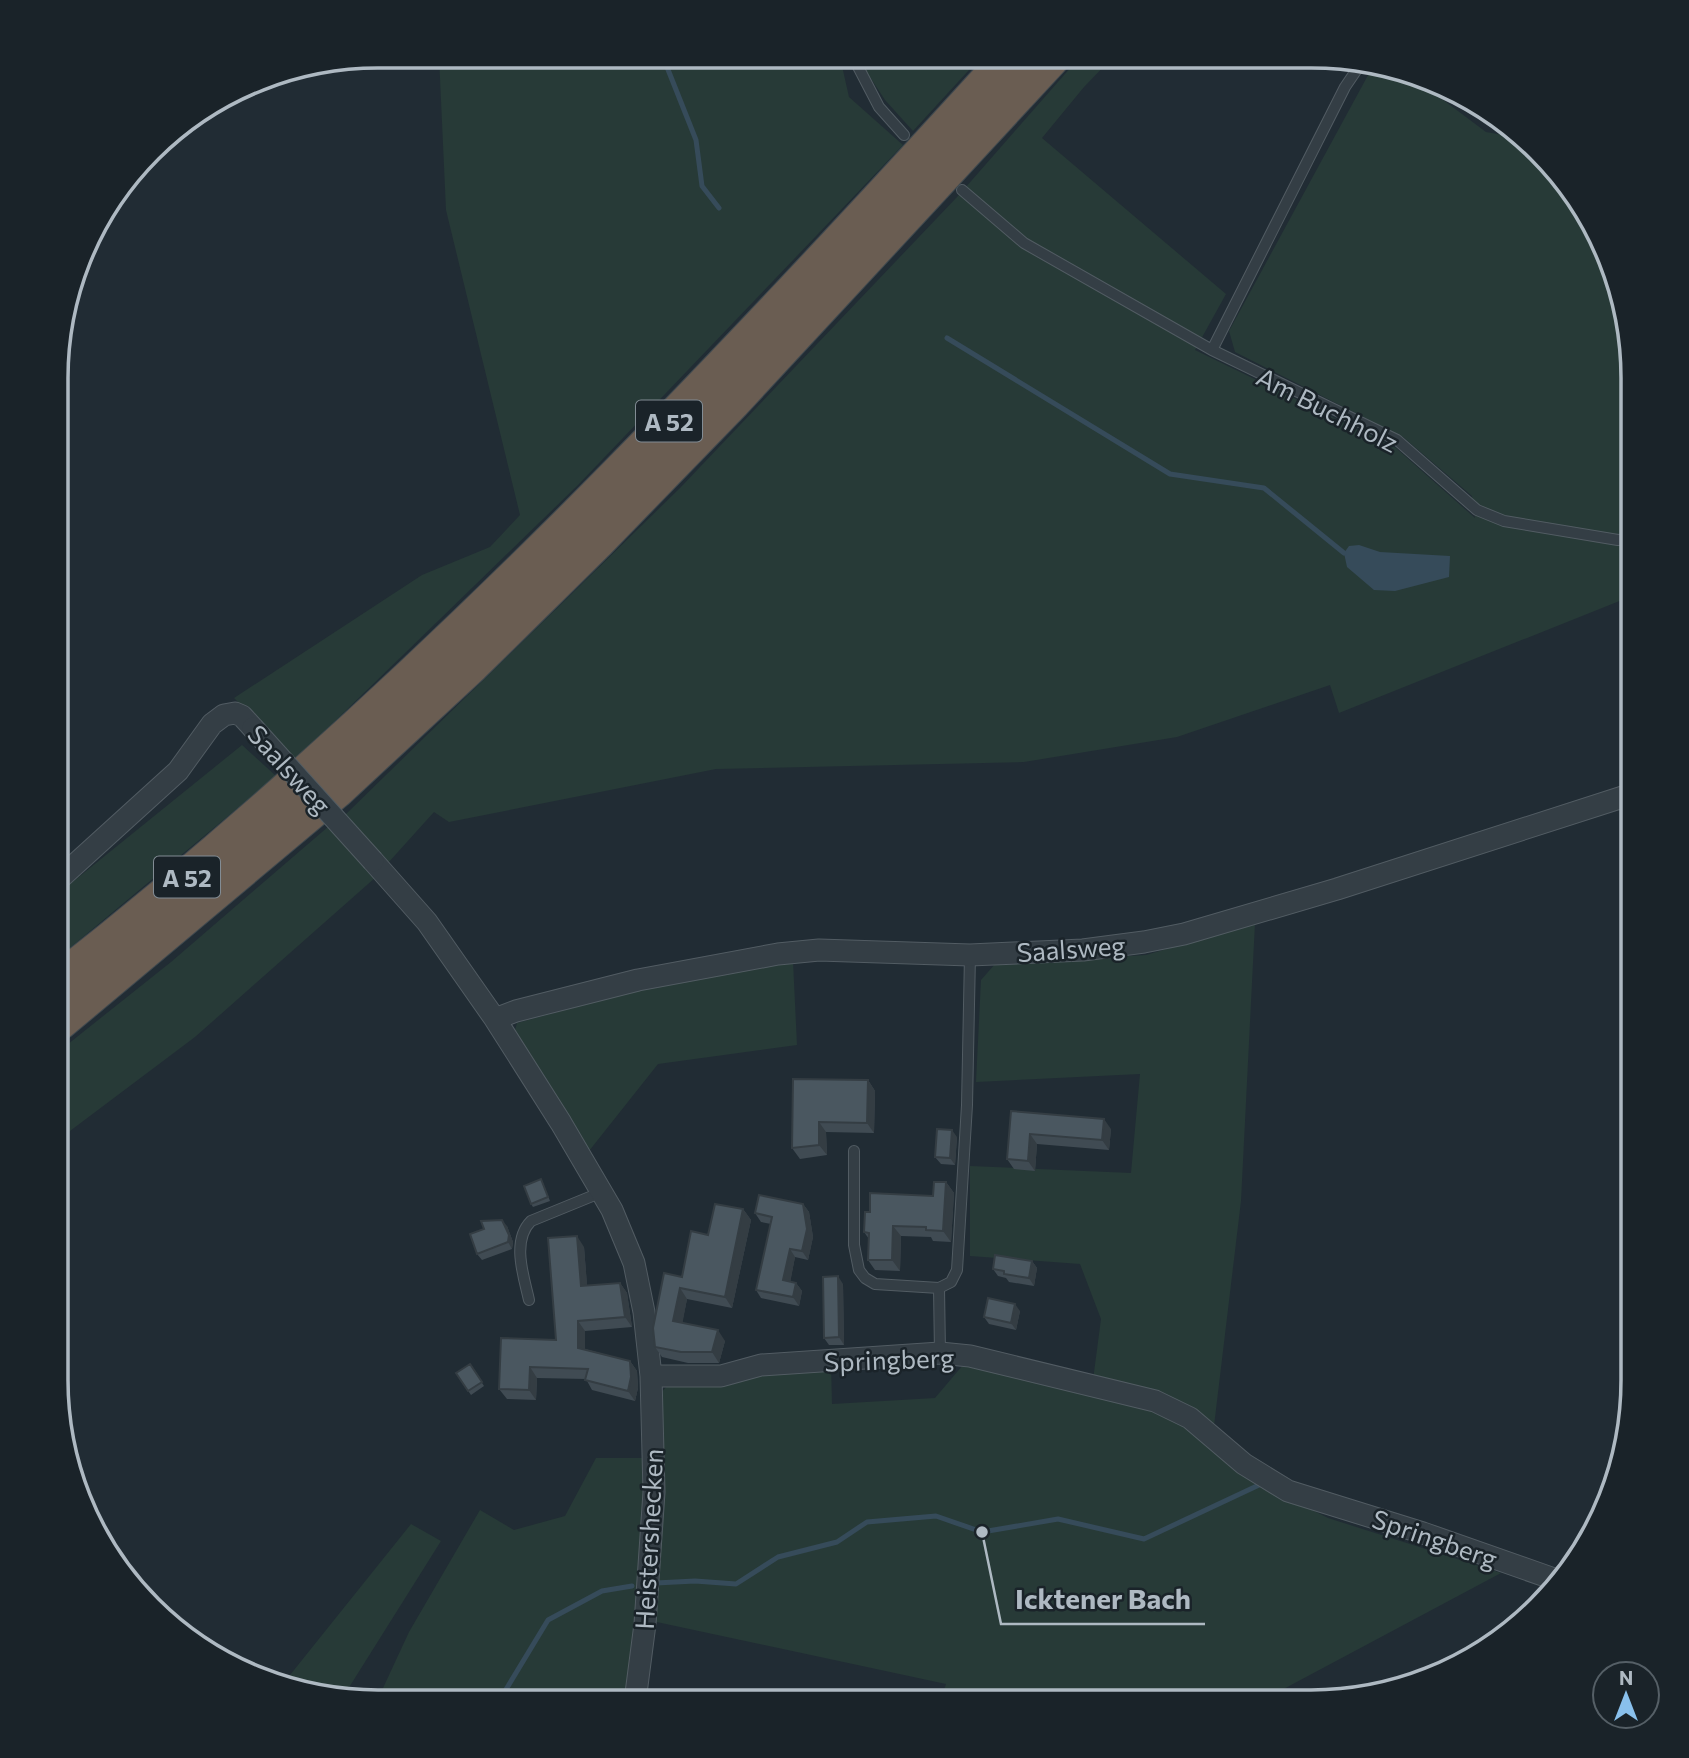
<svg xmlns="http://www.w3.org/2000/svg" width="1689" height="1758" viewBox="0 0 1689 1758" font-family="Commissioner,sans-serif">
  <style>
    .green { fill: #273a37 }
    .water { fill: #364b5a }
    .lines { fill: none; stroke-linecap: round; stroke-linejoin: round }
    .stream { stroke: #364b5a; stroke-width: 5 }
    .service-casing { stroke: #525c63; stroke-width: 12 }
    .minor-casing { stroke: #525c63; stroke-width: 23 }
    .motorway-casing { stroke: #3f494f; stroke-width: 40 }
    .service { stroke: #343e45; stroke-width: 10 }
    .minor { stroke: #343e45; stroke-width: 21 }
    .motorway { stroke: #6a5d52; stroke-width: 38 }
    .minor-bridge-casing { stroke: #525c63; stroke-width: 23; stroke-linecap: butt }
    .minor-bridge { stroke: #343e45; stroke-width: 21 }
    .wall { fill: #404b53 }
    .shaded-wall { fill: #343d43 }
    .building { fill: #4a5760; stroke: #343d43; stroke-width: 2 }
    .labels { text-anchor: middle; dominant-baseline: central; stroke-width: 5; stroke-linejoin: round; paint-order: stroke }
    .shield { fill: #1a2329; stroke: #828c94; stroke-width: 2 }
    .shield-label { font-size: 24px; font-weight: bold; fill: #aeb9c2 }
    .street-label { font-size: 26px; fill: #aeb9c2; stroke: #1a2329 }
    .rim { fill: none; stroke: #aeb9c2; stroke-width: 3.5 }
    .leader { fill: none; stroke: #aeb9c2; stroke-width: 2.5 }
    .callout-dot { fill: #aeb9c2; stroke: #1a2329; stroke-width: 2.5 }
    .callout-label { font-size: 28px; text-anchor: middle; font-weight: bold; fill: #aeb9c2; stroke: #1a2329; stroke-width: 5; stroke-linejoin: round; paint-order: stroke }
  </style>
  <rect width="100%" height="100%" fill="#212c34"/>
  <!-- green -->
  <path class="green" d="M439,56L840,57L849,97L903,145L578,485L296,759L234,698L422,575L490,547L520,515L446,210Z
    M883,57L980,58L913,131L885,100L864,68Z
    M1079,58H1112L1084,87L1042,138L1226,294L1195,350L1396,448L1475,518L1472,496L1403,437L1235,352L1229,331L1373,66L1418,81L1486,132L1503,135L1507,132L1578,199L1616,275L1632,358V596L1339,713L1330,685L1177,737L1024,762L716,769L449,822L434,812L388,863L344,816L680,488L958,196Z
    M242,745L276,776L59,957V893Z
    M329,826L376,877L195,1037L58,1140V1052L171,962Z
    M1255,923L1241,1201L1214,1426L1093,1380L1101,1319L1080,1264L970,1256V1166L1131,1173L1140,1074L976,1082L981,980L995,964L1146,955Z
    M793,961L797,1045L658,1064L589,1151L514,1034L517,1023L635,991Z
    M831,1363L832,1404L935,1398L963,1365L1169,1413L1286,1497L1328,1518L1501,1573L1261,1701H940L946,1684L652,1621L659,1395L668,1385Z
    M596,1458H650L627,1701H377L409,1632L480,1510L514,1530L565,1516Z
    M411,1524L441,1541L343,1697L286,1680Z"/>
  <!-- water -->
  <path class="water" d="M1359,545L1380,552L1450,556L1449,577L1395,591L1374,590L1347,567L1344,553L1349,546Z"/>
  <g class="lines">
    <!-- stream -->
    <path class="stream" d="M663,57L696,140L702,186L719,208
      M947,338L1170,474L1264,488L1344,553
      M656,1583L695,1581L736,1584L778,1557L837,1542L867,1522L936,1516L982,1532L1058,1519L1144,1539L1259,1485
      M499,1701L548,1620L602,1591L632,1586"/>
    <!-- service casing -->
    <g class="service-casing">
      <path id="service" d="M853,57L879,107L904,135
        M962,190L1024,243L1212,350L1397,440L1477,510L1504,521L1618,540L1632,539
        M1212,350L1345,87L1362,62
        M854,1151V1245L859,1270L865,1278L875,1284L939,1288
        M529,1300C524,1277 511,1241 531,1221L602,1192
        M940,1353L939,1288L951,1282L957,1270L967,1105L970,955"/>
    </g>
    <!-- minor casing -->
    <g class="minor-casing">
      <path id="minor" d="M373,861L427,922L495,1019L561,1123L612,1210L634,1263L644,1312L651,1376L654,1492L645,1624L635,1701
        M59,879L178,771L212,724L224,715L235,713L242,716L253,728
        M495,1019L516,1011L638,980L778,954L819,950L970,955L1083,950L1144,942L1184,934L1337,889L1632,794
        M651,1376H721L761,1365L940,1353L970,1356L1155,1401L1190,1418L1244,1464L1288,1491L1423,1533L1554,1579"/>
    </g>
    <!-- motorway casing -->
    <g class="motorway-casing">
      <path id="motorway" d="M59,982C407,709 713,385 1010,58
        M59,1021L335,790L471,664L596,541L732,401L1050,58"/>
    </g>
    <!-- service -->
    <use href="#service" class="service"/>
    <!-- minor -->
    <use href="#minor" class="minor"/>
    <!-- motorway -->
    <use href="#motorway" class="motorway"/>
    <!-- minor-bridge casing -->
    <g class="minor-bridge-casing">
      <path id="minor-bridge" d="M253,728L373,861"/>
    </g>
    <!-- minor-bridge -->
    <use href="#minor-bridge" class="minor-bridge"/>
  </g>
  <!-- wall -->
  <path class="wall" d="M793,1079L868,1080L875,1091L874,1133L826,1132L827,1155L800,1159L792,1148Z
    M1011,1111L1111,1129L1109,1150L1037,1144L1035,1171L1014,1169L1007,1159Z
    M957,1137L955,1165L941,1164L935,1157Z
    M946,1182L954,1193L951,1242L933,1241L931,1237L901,1236L900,1271L875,1270L868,1260L869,1239L864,1232L870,1212L933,1196Z
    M543,1183L550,1201L533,1207L531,1204Z
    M803,1204L809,1212L813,1237L808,1260L795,1257L790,1282L796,1283L802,1291L799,1306L761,1298L756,1290L771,1224L761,1222L755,1213Z
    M743,1209L751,1220L732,1308L687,1299L682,1323L725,1341L719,1363H688L662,1357L655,1347L682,1277L708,1235Z
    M507,1226L513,1242L512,1249L482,1260L477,1254Z
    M584,1247L587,1286L620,1283L627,1293L632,1327L585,1331V1349L630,1361L637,1371L638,1388L635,1401L592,1390L586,1379L537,1378L536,1400L507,1399L499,1389L556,1340Z
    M1032,1261L1037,1268L1034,1286L1009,1282L1006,1278L998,1276L993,1269Z
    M843,1284L844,1345H829L824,1338Z
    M1020,1311L1016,1330L989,1324L984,1317Z
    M470,1364L484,1386L471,1395L456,1373Z"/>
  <!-- shaded-wall -->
  <path class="shaded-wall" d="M868,1080L875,1091L874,1133L867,1123Z
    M1104,1119L1111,1129L1109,1150L1102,1140Z
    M819,1122L826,1132L827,1155L819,1145Z
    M952,1130L957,1137L955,1165L950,1158Z
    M1030,1134L1037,1144L1035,1171L1028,1161Z
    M946,1182L954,1193L951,1242L943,1231Z
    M803,1204L809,1212L813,1237L808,1260L802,1251Z
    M743,1209L751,1220L732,1308L725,1297Z
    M502,1220L507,1226L513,1242L512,1249L508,1242Z
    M893,1226L901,1236L900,1271L892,1260Z
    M577,1236L584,1247L588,1296L581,1286Z
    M790,1249L795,1257L789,1289L783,1280Z
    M1032,1261L1037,1268L1034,1286L1029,1278Z
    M838,1276L843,1284L844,1345L839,1337Z
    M620,1283L627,1293L632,1327L625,1317Z
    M796,1283L802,1291L799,1306L793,1297Z
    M680,1288L687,1299L681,1331L673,1321Z
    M1015,1304L1020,1311L1016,1330L1011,1323Z
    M578,1321L585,1331V1358L578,1348Z
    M718,1330L725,1341L719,1363L712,1352Z
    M630,1361L637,1371L638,1388L635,1401L628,1391Z
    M530,1367L537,1378L536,1400L529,1390Z"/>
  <!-- building -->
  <path class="building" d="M793,1079L868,1080L867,1123L819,1122V1145L792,1148Z
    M1011,1111L1104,1119L1102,1140L1030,1134L1028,1161L1007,1159Z
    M937,1129L952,1130L950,1158L935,1157Z
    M541,1179L548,1197L531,1204L524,1186Z
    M934,1182H946L943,1231L926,1230V1227L893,1226L892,1260H868L869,1233L864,1232L865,1212H870V1193L933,1196Z
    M759,1195L803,1204L807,1229L802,1251L790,1249L783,1280L796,1283L793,1297L756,1290L772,1217L755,1213Z
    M715,1204L743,1209L725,1297L680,1288L673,1321L718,1330L712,1352H681L655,1347L653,1328L664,1273L682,1277L691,1231L708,1235Z
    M502,1220L509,1235L508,1242L477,1254L470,1234L484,1229L481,1221Z
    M577,1236L581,1286L620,1283L625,1317L578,1321V1348L630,1361L631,1377L628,1391L585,1380L588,1369L530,1367L529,1390L499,1389L501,1338L556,1340L548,1238Z
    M995,1255L1032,1261L1029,1278L1004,1274V1271L993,1269Z
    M838,1276L839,1337L824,1338L823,1277Z
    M988,1298L1015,1304L1011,1323L984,1317Z
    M470,1364L482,1382L468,1391L456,1373Z"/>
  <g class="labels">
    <!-- shield labels -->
    <g class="shield">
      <rect x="636" y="400.5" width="66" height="41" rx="5"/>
      <rect x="154" y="856.5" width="66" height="41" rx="5"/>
    </g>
    <g class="shield-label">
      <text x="669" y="421">A 52</text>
      <text x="187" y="877">A 52</text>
    </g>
    <!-- street labels -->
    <g class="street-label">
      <text transform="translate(1328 409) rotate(27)">Am Buchholz</text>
      <text transform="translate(290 769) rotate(48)">Saalsweg</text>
      <text transform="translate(1071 948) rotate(-4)">Saalsweg</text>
      <text transform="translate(889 1359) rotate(-2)">Springberg</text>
      <text transform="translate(1435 1538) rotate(19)">Springberg</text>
      <text transform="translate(648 1539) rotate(-87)">Heistershecken</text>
    </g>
  </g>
  <!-- crop -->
  <path d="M0 0H1689V1758H0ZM378 68H1311A310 310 0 0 1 1621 378V1380A310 310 0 0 1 1311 1690H378A310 310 0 0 1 68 1380V378A310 310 0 0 1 378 68Z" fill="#1a2329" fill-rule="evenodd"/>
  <path class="rim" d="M378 68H1311A310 310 0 0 1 1621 378V1380A310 310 0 0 1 1311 1690H378A310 310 0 0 1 68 1380V378A310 310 0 0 1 378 68Z"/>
  <!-- callouts -->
  <path class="leader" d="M982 1532L1001 1624H1205"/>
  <circle class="callout-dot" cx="982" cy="1532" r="7"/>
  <g class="callout-label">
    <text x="1103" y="1609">Icktener Bach</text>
  </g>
  <!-- north arrow -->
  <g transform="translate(1626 1695)"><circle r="33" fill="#1a2329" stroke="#555f66" stroke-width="2"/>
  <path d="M0-5L12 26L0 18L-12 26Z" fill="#89c0ec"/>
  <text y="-10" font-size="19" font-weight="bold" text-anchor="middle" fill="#aeb9c2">N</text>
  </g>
</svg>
